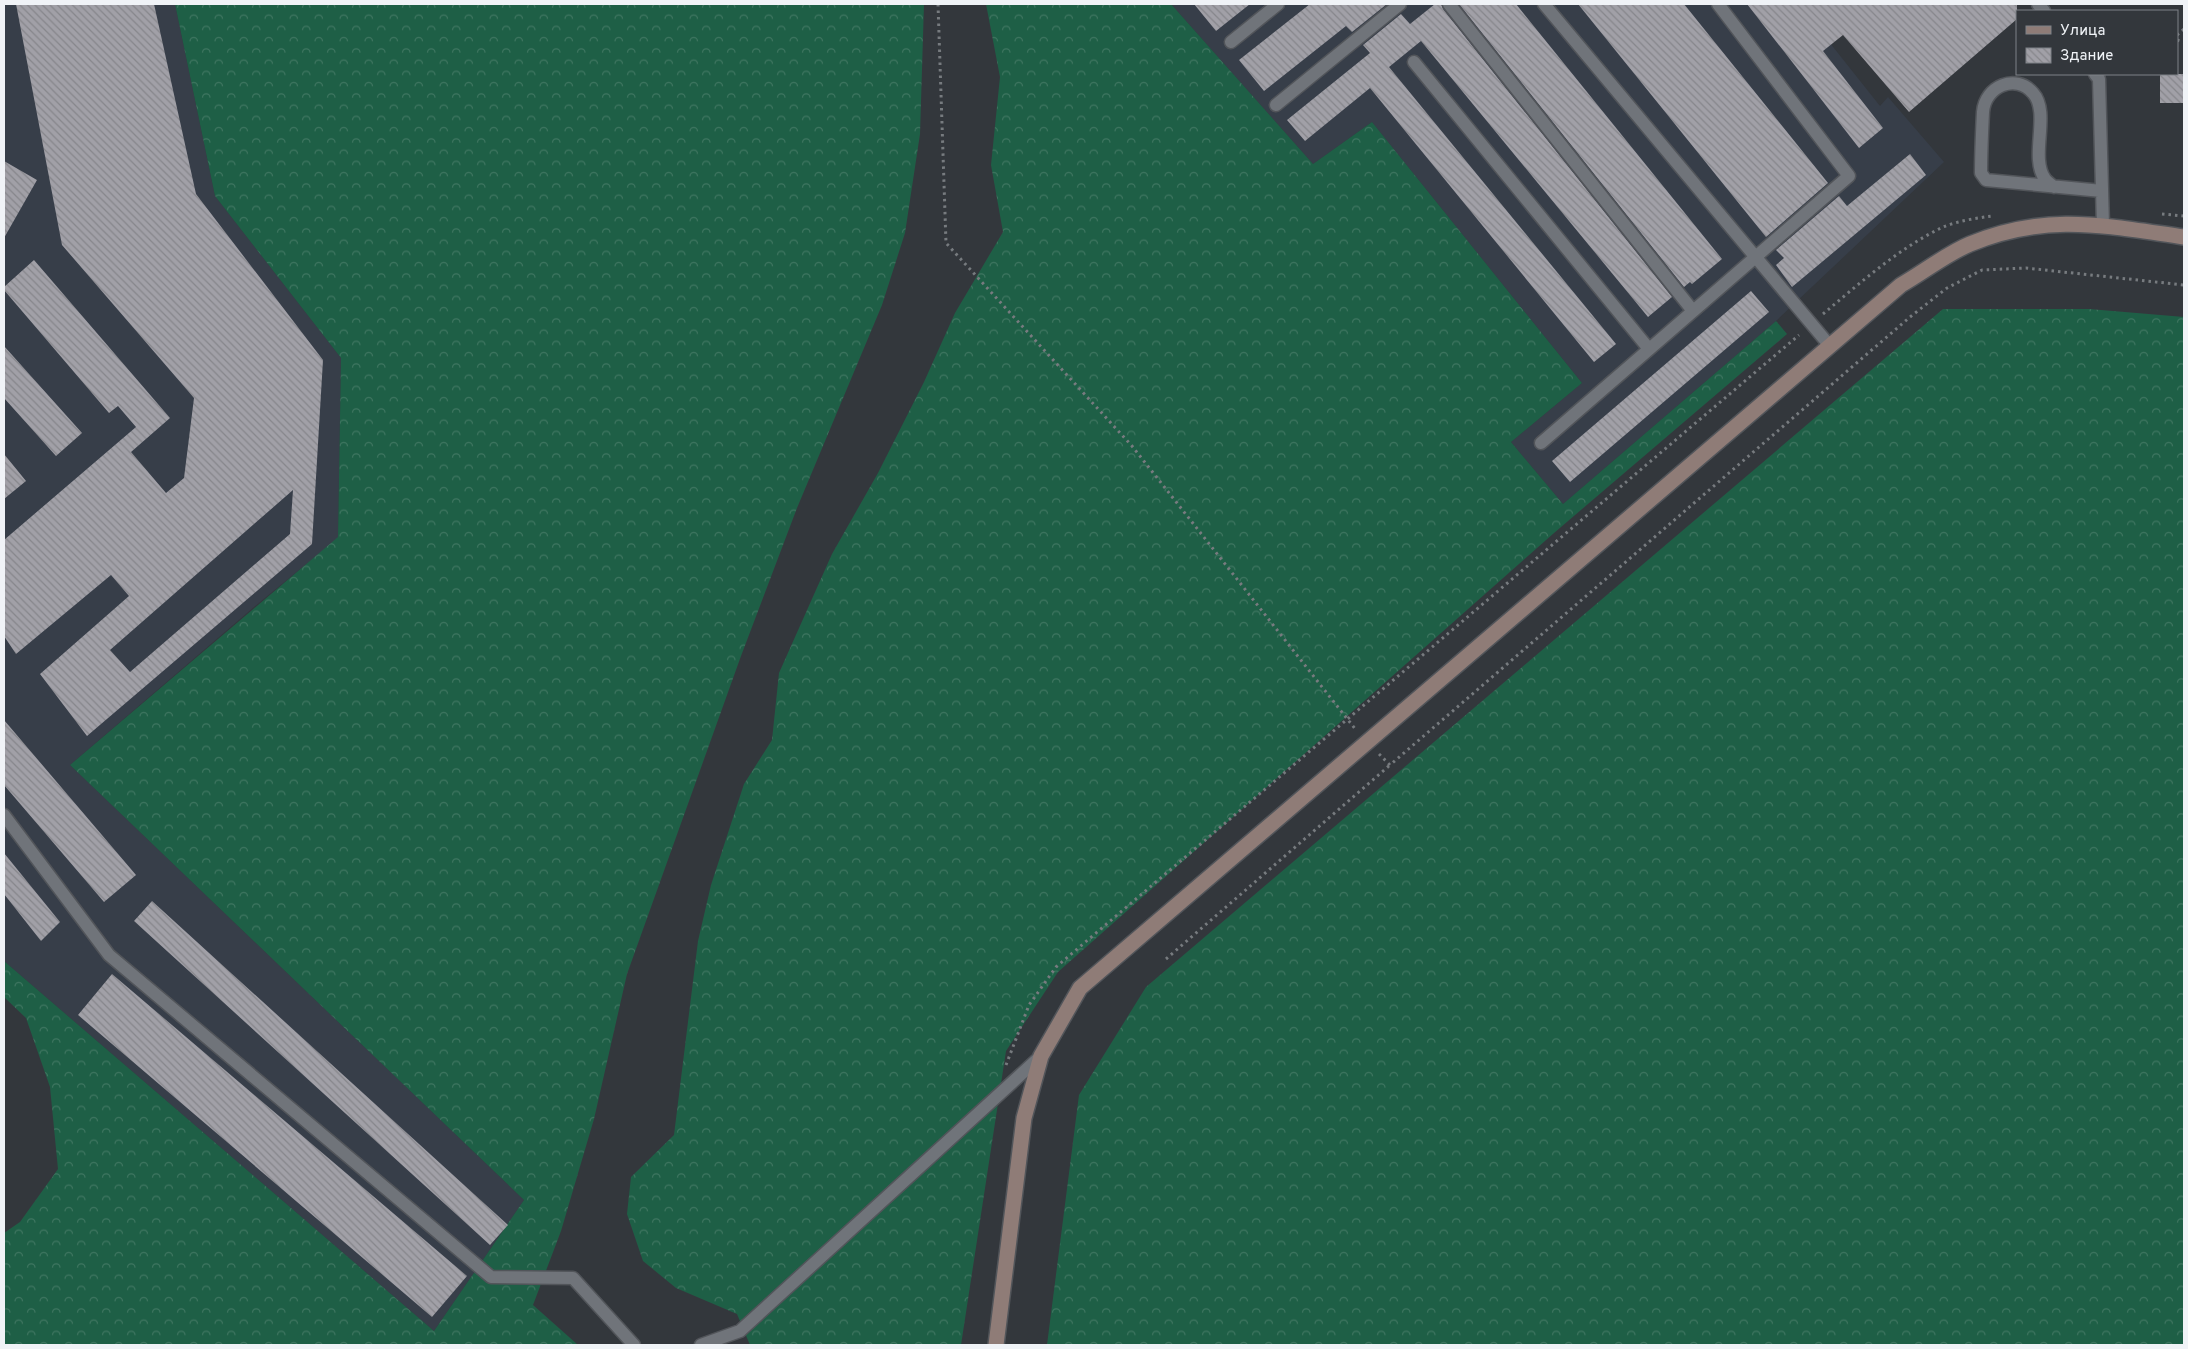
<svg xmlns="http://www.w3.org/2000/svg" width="2188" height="1349" viewBox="0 0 2188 1349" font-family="Overpass,sans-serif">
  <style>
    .built { fill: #373e49 }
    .forest { fill: url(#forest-crowns) }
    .building { fill: url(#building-back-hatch); fill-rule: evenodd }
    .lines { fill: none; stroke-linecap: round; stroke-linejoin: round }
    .service-casing { stroke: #52555a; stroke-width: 15 }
    .secondary-casing { stroke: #52555a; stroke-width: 18 }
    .path { stroke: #777b7f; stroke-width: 3; stroke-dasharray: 2.5 4; stroke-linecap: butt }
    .service { stroke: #70747a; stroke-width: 12 }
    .secondary { stroke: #8f7c77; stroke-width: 15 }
  </style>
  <defs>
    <pattern id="forest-crowns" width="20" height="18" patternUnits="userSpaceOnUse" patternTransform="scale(1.25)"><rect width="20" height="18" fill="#1e5f46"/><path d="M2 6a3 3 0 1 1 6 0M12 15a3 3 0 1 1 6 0" fill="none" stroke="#3f7661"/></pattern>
    <pattern id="building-back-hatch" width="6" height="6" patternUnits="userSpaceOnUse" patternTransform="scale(1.25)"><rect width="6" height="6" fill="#a1a0a7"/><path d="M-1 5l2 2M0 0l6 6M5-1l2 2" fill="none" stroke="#86868b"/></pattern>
  </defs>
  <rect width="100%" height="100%" fill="#33373c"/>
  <!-- built -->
  <path class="built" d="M4,4H175L215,196L341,358L338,538L254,607L70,765L524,1200L434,1331L4,961Z
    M1171,4H1799L1880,106L1888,97L1944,162L1776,321L1563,504L1511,442L1582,383L1372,122L1313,164Z"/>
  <!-- forest -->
  <path class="forest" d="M175,4H924L920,134L905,233L882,305L797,508L741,656L627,974L594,1119L561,1231L533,1305L578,1345H4V1233L20,1222L58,1169L50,1087L26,1018L4,997V961L434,1331L524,1200L70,765L338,537L341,358L215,196Z
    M986,4H1171L1313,164L1372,122L1582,383L1511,442L1563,504L1776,321L1787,334L1554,533L1058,972L1006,1051L961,1345H750L737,1314L676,1288L643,1261L627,1214L631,1177L674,1135L698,941L711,885L744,784L772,740L779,673L832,554L878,473L924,382L955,313L1003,232L991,165L1000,77Z
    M1943,309H2089L2184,317V1345H1047L1079,1095L1146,987Z"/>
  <!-- building -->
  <path class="building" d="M16,4H154L196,194L323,360L312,544L87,736L40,674L129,596L111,575L16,654L4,636V540L136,427L118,406L109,413L4,290V287L34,260L170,418L131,452L166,493L184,478L194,398L62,245ZM293,490L290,534L130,672L110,650Z
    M1194,4H1250L1216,31Z
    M1310,4H1387L1352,32L1346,26L1264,91L1239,60Z
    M1435,4H1441L1443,9L1672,297L1648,317L1421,41L1389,67L1616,344L1594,362L1370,88L1305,141L1287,120L1370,53L1363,45L1401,14L1410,24Z
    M1459,4H1516L1722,259L1692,284L1690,282L1684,287Z
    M1578,4H1684L1828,183L1766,237Z
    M1747,4H2017V19L1909,112L1843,35L1823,51L1883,128L1859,148Z
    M2160,74H2184V103H2160Z
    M1910,154L1926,175L1792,287L1776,265L1784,258L1776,250L1839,196L1847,206Z
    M4,161L37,180L4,238Z
    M1751,291L1769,312L1570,482L1552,461Z
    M4,346L82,433L56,456L4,398Z
    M4,454L26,481L4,499Z
    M4,720L136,875L104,902L4,785Z
    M4,853L60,922L41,941L4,894Z
    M152,901L508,1225L490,1245L134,921Z
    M112,974L467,1276L432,1317L78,1015Z"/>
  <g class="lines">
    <!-- service casing -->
    <g class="service-casing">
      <path id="service" d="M1449,4L1693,311
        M1544,4L1830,346
        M2038,4L2044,11
        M1231,42L1278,4
        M1414,62L1649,349
        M2095,74L2099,79L2103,226
        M1276,105L1400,4
        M2054,187C2051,184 2047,182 2045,179C2029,157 2051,113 2033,93C2016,73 1985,86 1983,112C1982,132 1981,153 1981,173L1986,180L2102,191
        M1541,443L1849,176L1718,4
        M4,815L109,955L491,1277L573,1278L634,1345
        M701,1345L740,1331L1041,1056"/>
    </g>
    <!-- secondary casing -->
    <g class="secondary-casing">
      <path id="secondary" d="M996,1345L1024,1118L1041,1056L1080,988L1901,285C1924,272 1946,254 1970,244C2047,212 2106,226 2184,237"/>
    </g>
    <!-- path -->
    <path class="path" d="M938,4L946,243L1132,446L1356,730
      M2177,35L2184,29
      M2177,40L2184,42
      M2162,214L2184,216
      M1823,314C1860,283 1899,248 1943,227C1958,221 1976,218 1992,216
      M1379,754L1390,765L1910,317L1947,288L1982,270L2026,268L2184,285
      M1166,959L1390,765
      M1006,1065L1029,1005L1056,967L1799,335"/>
    <!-- service -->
    <use href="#service" class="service"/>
    <!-- secondary -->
    <use href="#secondary" class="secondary"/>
  </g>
  <!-- border -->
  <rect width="2188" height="1349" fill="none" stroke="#f0f3f7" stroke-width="10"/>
  <!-- legend -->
  <rect x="2016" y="10" width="162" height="65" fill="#33373c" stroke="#7f8287"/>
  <rect x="2026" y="26" width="25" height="8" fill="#8f7c77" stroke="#7f8287"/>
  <text x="2060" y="35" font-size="15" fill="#f0f3f7">Улица</text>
  <rect x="2026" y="48" width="25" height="15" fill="url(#building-back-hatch)" stroke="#7f8287"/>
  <text x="2060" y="60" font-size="15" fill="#f0f3f7">Здание</text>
</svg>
